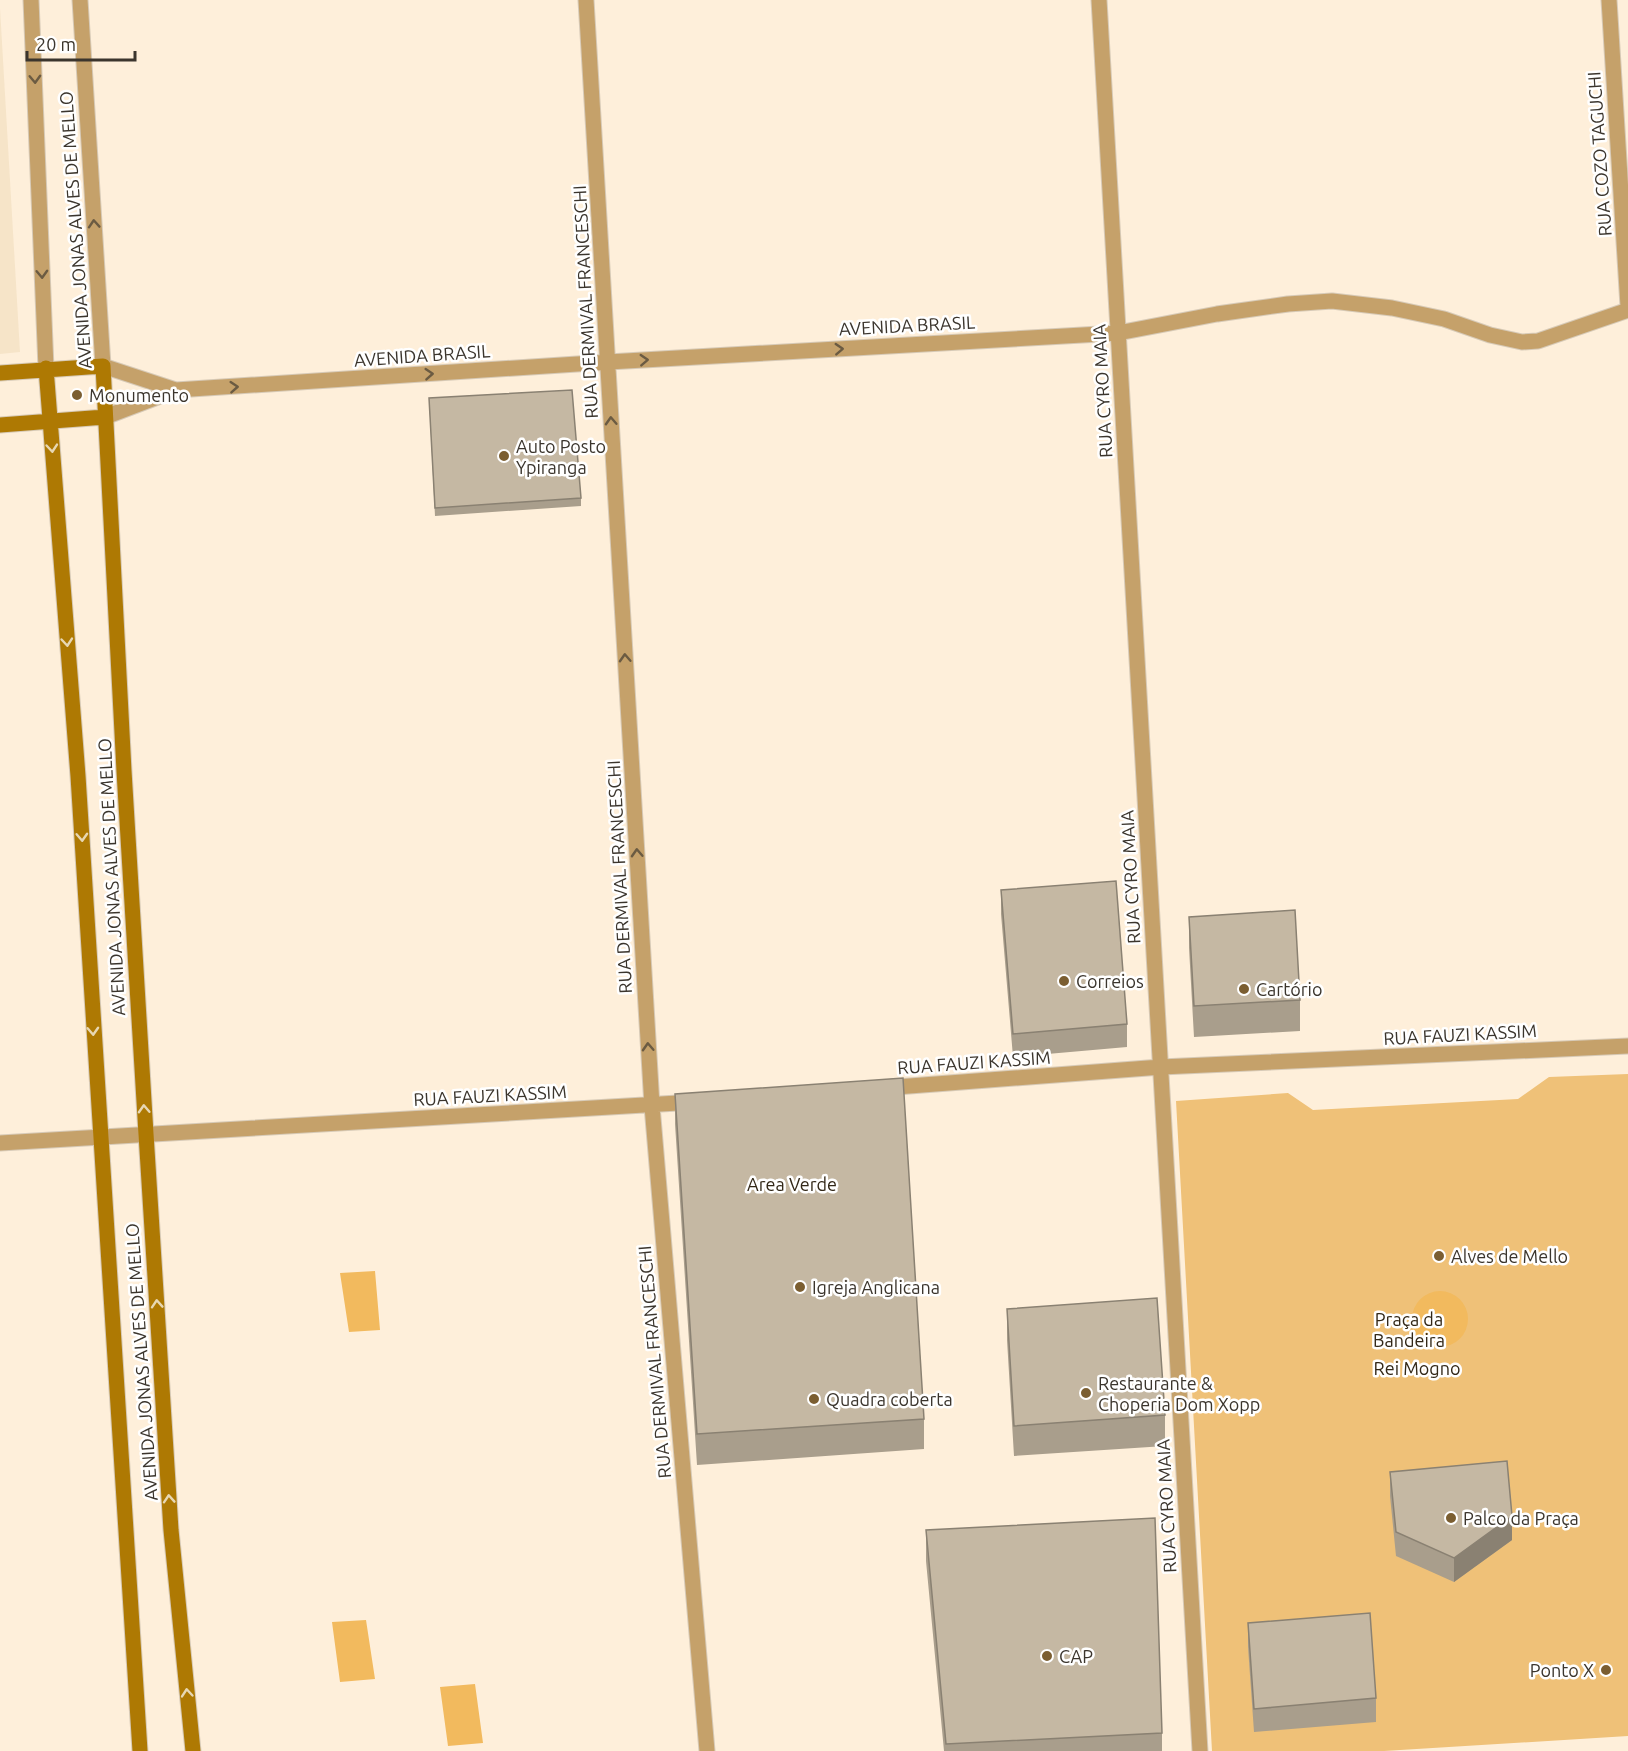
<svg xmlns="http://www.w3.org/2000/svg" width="1628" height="1751" viewBox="0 0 1628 1751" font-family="Ubuntu,sans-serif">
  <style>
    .built { fill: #f6e4c8 }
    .green { fill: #efc178 }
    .water { fill: #f2ba5e }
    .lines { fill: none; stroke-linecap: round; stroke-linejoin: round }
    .minor-casing { stroke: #d7cab7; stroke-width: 17 }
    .tertiary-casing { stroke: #d7cab7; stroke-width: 17 }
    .secondary-casing { stroke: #d7cab7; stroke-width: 17 }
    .minor { stroke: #c5a16a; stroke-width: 15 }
    .tertiary { stroke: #c5a16a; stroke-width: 15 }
    .secondary { stroke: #ae7903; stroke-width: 15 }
    .wall { fill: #a99e8c }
    .shaded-wall { fill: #8a8172 }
    .building { fill: #c5b8a3; stroke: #8a8172; stroke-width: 1.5 }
    .oneway { stroke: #6b5b42 }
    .oneway2 { stroke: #e7d7b3 }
    .poi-dot { fill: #7b5e31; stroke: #fff; stroke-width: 2 }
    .labels { text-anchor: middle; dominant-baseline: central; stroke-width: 5; stroke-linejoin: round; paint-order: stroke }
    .street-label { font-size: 18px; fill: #3b352d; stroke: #fff }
    .poi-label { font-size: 18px; fill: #3b352d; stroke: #fff; text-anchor: start }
    .park-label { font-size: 18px; fill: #322717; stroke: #fff }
  </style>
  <rect width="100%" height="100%" fill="#feefda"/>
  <!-- built -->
  <path class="built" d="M0,8L20,352L0,354Z"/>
  <!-- green -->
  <path class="green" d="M1628,1074V1736L1384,1751H1212L1176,1101L1288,1093L1313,1110L1518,1099L1549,1077Z"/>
  <!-- water -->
  <path class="water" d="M375,1271L380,1330L349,1332L340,1273Z
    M1412 1319a28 28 0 1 1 56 0a28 28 0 1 1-56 0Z
    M366,1620L375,1679L340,1682L332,1622Z
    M475,1684L483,1743L448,1746L440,1687Z"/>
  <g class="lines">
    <!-- minor casing -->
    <g class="minor-casing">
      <path id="minor" d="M586,0L652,1106L707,1751
        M1099,0L1200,1751
        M1609,0L1628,306
        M103,366L176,390
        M105,417L176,390L608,362L1118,333L1217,314L1288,304L1332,301L1392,308L1444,319L1490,335L1522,342L1538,341L1628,310
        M883,1088L1161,1067L1628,1046
        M0,1143L695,1102"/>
    </g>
    <!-- tertiary casing -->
    <g class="tertiary-casing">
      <path id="tertiary" d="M31,0L46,368
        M80,0L103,366"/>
    </g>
    <!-- secondary casing -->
    <g class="secondary-casing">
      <path id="secondary" d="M46,368L78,776L140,1751
        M0,373L103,366L124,771L146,1134L171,1530L193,1751
        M0,425L105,417"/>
    </g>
    <!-- minor -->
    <use href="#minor" class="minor"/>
    <!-- tertiary -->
    <use href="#tertiary" class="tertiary"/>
    <!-- secondary -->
    <use href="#secondary" class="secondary"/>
  </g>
  <!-- wall -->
  <path class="wall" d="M429,398L581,498V506L435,516Z
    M1001,890L1127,1024V1047L1013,1057L1001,914Z
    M1189,917L1300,1000V1031L1194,1037L1189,948Z
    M675,1094L924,1419V1449L697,1465L675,1124Z
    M1007,1309L1165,1415V1446L1014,1456L1007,1340Z
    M1390,1472L1512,1540L1454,1582L1396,1556L1390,1496Z
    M926,1530L1162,1733V1751H944L926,1561Z
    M1248,1623L1376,1698V1722L1254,1732L1248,1647Z"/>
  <!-- shaded-wall -->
  <path class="shaded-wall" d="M1512,1516V1540L1454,1582V1558Z"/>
  <!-- building -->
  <path class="building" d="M572,390L581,498L435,508L429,398Z
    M1116,881L1127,1024L1013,1034L1001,890Z
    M1295,910L1300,1000L1194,1006L1189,917Z
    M903,1078L924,1419L697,1434L675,1094Z
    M1157,1298L1165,1415L1014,1426L1007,1309Z
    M1507,1461L1512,1516L1454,1558L1396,1532L1390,1472Z
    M1155,1518L1162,1733L946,1744L926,1530Z
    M1370,1613L1376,1698L1254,1709L1248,1623Z"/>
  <!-- one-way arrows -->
  <defs><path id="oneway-chevron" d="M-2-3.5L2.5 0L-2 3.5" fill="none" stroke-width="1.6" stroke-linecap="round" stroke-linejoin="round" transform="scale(1.5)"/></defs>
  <g class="oneway">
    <use href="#oneway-chevron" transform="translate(35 79) rotate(88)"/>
    <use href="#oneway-chevron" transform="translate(94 224) rotate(-94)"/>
    <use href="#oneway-chevron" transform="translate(42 274) rotate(88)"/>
    <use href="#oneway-chevron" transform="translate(839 349) rotate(-3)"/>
    <use href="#oneway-chevron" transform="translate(644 360) rotate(-3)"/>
    <use href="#oneway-chevron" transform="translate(429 374) rotate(-4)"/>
    <use href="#oneway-chevron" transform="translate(234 387) rotate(-4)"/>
    <use href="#oneway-chevron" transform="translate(611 421) rotate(-93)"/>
    <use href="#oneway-chevron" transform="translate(625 658) rotate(-93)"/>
    <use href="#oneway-chevron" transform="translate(637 853) rotate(-93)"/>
    <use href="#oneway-chevron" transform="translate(648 1047) rotate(-93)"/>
  </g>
  <g class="oneway2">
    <use href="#oneway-chevron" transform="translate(52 448) rotate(85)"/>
    <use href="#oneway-chevron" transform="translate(67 642) rotate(85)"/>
    <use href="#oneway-chevron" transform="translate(82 837) rotate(87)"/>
    <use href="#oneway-chevron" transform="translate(93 1031) rotate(87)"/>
    <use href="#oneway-chevron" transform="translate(144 1109) rotate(-93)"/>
    <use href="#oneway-chevron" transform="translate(157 1304) rotate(-94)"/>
    <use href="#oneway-chevron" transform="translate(169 1499) rotate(-94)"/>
    <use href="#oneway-chevron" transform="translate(187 1693) rotate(-95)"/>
  </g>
  <!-- markers -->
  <g class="poi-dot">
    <circle cx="77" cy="395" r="6"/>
    <circle cx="504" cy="456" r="6"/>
    <circle cx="1064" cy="981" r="6"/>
    <circle cx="1244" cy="989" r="6"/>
    <circle cx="1439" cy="1256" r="6"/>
    <circle cx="800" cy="1287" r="6"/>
    <circle cx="1086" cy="1393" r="6"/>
    <circle cx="814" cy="1399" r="6"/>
    <circle cx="1451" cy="1518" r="6"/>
    <circle cx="1047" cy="1656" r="6"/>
    <circle cx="1606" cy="1670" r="6"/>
  </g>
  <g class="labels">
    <!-- street labels -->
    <g class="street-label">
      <text transform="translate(1599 154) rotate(-94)">RUA COZO TAGUCHI</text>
      <text transform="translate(75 230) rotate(-94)">AVENIDA JONAS ALVES DE MELLO</text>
      <text transform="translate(585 302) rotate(-93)">RUA DERMIVAL FRANCESCHI</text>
      <text transform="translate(907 325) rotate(-3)">AVENIDA BRASIL</text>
      <text transform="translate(422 355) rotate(-4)">AVENIDA BRASIL</text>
      <text transform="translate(1102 391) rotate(-93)">RUA CYRO MAIA</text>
      <text transform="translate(111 877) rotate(-93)">AVENIDA JONAS ALVES DE MELLO</text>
      <text transform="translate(619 877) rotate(-93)">RUA DERMIVAL FRANCESCHI</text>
      <text transform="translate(1130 877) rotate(-93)">RUA CYRO MAIA</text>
      <text transform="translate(1460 1034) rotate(-3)">RUA FAUZI KASSIM</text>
      <text transform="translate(974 1062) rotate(-4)">RUA FAUZI KASSIM</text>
      <text transform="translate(490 1095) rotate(-3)">RUA FAUZI KASSIM</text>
      <text transform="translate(141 1362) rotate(-94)">AVENIDA JONAS ALVES DE MELLO</text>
      <text transform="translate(654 1362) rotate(-95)">RUA DERMIVAL FRANCESCHI</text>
      <text transform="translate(1166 1506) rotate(-93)">RUA CYRO MAIA</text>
    </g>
    <!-- poi labels -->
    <g class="poi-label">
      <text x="89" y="395">Monumento</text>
      <text x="516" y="446">Auto Posto<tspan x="516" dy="21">Ypiranga</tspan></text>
      <text x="1076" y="981">Correios</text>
      <text x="1256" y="989">Cartório</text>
      <text x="1451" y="1256">Alves de Mello</text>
      <text x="812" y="1287">Igreja Anglicana</text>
      <text x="1098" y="1383">Restaurante &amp;<tspan x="1098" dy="21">Choperia Dom Xopp</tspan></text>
      <text x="826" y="1399">Quadra coberta</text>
      <text x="1463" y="1518">Palco da Praça</text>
      <text x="1059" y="1656">CAP</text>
      <text x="1594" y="1670" text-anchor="end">Ponto X</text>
    </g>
    <!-- park labels -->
    <g class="park-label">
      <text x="792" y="1184">Area Verde</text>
      <text x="1409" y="1319">Praça da<tspan x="1409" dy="21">Bandeira</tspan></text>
      <text x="1417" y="1368">Rei Mogno</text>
    </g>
  </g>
  <!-- scale -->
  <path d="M27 51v9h108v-9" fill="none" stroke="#3b352d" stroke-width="3"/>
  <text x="36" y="51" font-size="18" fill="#3b352d" stroke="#ffffff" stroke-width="4.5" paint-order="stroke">20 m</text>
</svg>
